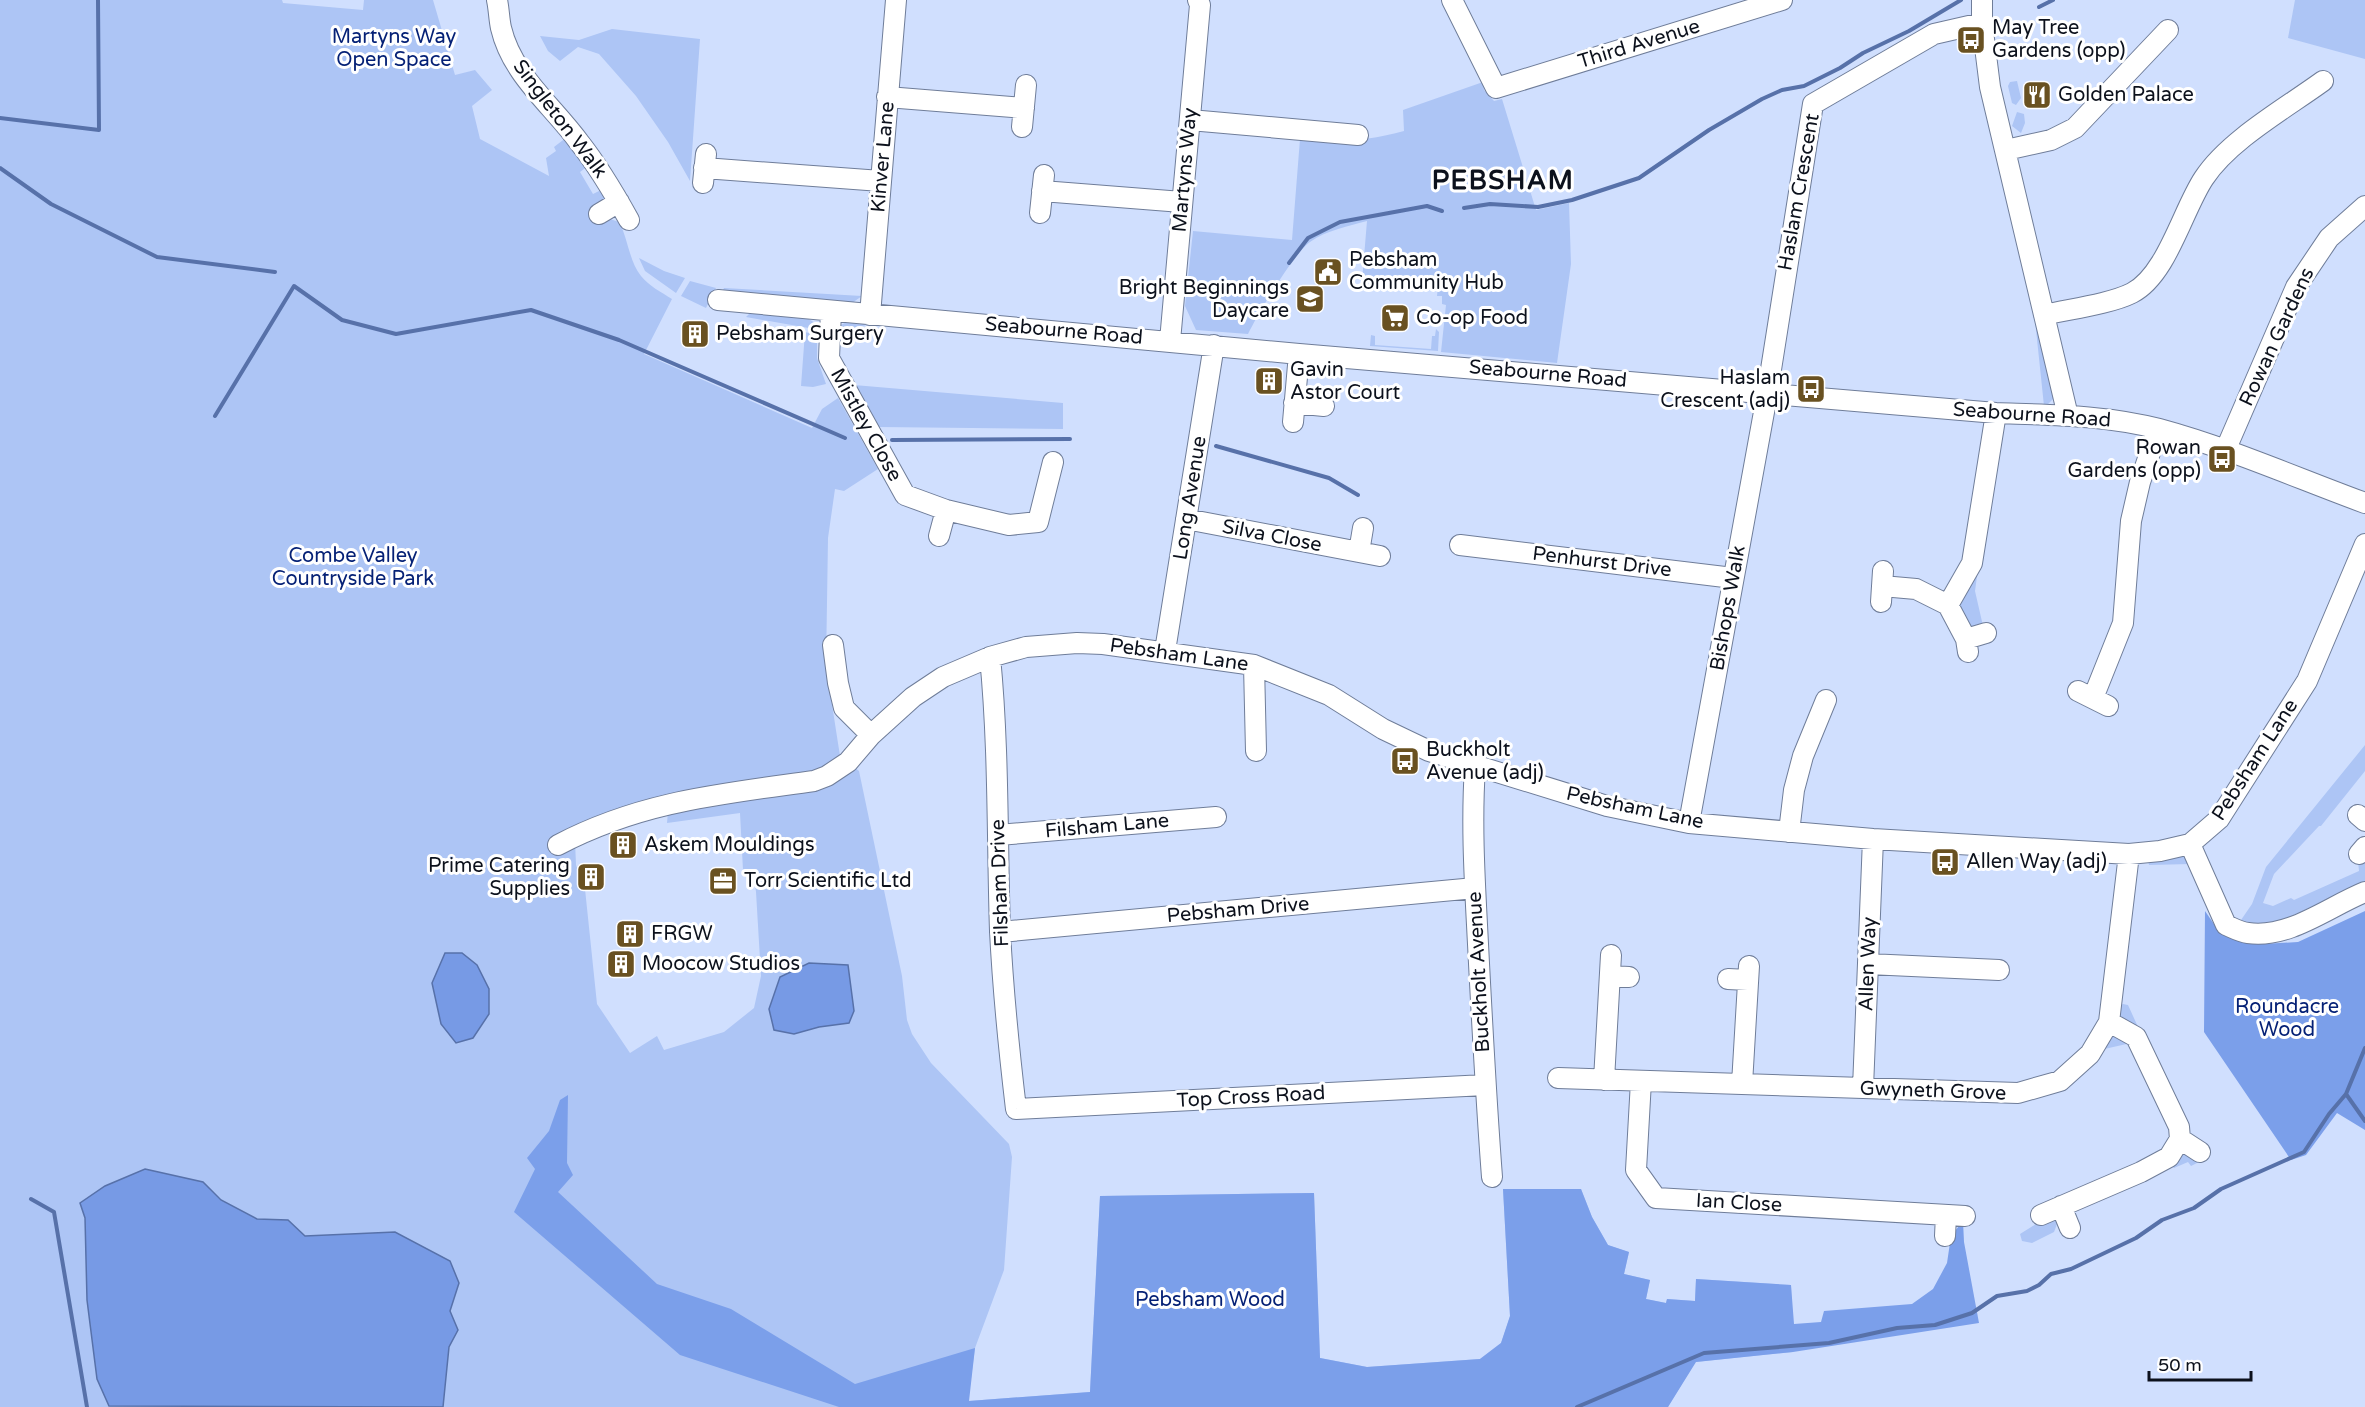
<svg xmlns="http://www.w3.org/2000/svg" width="2365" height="1407" viewBox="0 0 2365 1407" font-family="'Varela Round',sans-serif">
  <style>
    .green { fill: #adc5f5; fill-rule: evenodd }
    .forest { fill: #7b9fea }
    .water { fill: #779ae5; stroke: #5771a9; stroke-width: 1.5 }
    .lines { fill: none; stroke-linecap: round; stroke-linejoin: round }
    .stream { stroke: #5771a9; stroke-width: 4 }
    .minor-casing { stroke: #6f7d99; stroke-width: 22 }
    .minor { stroke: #fff; stroke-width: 20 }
    .labels { text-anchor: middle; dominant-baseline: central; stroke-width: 6; stroke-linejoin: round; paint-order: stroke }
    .poi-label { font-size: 20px; fill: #0c111c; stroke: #fff; text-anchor: start }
    .park-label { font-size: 20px; fill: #052176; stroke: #fff }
    .street-label { font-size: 20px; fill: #0c111c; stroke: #fff }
    .district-label { font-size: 26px; font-weight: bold; letter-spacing: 1.5px; fill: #0c111c; stroke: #fff }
  </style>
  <rect width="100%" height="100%" fill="#d0dffe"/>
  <!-- green -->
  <path class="green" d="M0,0H282L283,3L363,10L364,0H433L455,75L475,70L492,90L472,106L480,139L549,176L546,158L556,151L554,147L567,137L588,166L580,172L593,194L603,189L607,197L610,219L619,222C628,238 629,261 641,276C649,286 661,292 672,299L644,354L812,428L822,409L838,398L878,469L844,491L835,489L828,538L826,666L840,756L859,771L902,976L907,1020L912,1034L931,1063L1009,1144L1012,1157L1004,1270L975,1348L968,1401L1090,1392L1100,1196L1314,1193L1320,1358L1367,1367L1480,1359L1501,1343L1510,1316L1503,1189H1581L1592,1217L1608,1245L1629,1252L1624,1274L1650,1280L1646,1299L1666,1303L1667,1299L1695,1301L1696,1279L1791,1285L1793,1352L1695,1362L1668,1407H0ZM668,812L667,823L740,813L743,870H753L756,892L761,976L754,1008L724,1032L664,1050L657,1036L630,1053L597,1004L585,889L576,865L575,841Z
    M2295,0H2365V59L2288,38Z
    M612,29L700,39L690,181L668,142L636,96L599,54L578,47L560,61L548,51L540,36L579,40Z
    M2017,81L2021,98L2016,105L2012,103L2008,86L2010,82Z
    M1483,82L1484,90L1494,101L1502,99L1536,210L1569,203L1571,264L1557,363L1441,352L1446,305L1442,304V296H1437L1438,286L1362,281L1367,221C1349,226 1327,230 1310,242C1294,253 1257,315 1248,334L1196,330L1185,306L1193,231L1292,240L1300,139C1341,142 1363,142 1404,131L1403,110Z
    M2017,112L2024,114L2025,123L2021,133L2012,126Z
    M639,258L664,271L685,278L676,293L645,271Z
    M690,281L716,288L706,308L681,296Z
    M724,288L862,296L852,303L722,292Z
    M751,312C771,314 811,310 820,330L746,317Z
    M2038,317L2054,388L2053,399L2046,406H2044L2035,320Z
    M852,319L880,322L836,332L841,325Z
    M1436,329L1439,332L1438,351L1370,346L1371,335L1375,336V345L1431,349L1432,336H1435Z
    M805,332L817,335V358L826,384L813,387L801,386Z
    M854,385L1063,403V429L879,427Z
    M1978,569L1975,591L1983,626L1976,629L1968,627L1957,602Z
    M2365,745V771L2321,826H2319L2274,874L2263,903L2273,906L2291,898L2294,900L2359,871L2358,861L2365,854V882C2341,891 2274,929 2254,927C2249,926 2245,923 2241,920L2252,904L2266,867Z
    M2180,855L2186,857L2191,864L2149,865L2148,860Z
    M2123,1004L2128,1005L2138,1027L2118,1016V1006Z
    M2113,1034L2131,1043L2100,1050Z
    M2186,1151L2201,1161L2191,1166L2188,1162L2174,1168L2170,1163Z
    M2059,1219L2054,1232L2032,1243L2022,1241L2020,1234L2041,1221Z"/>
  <!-- forest -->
  <path class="forest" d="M2205,911L2218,930L2263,944L2298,942L2365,911V1130L2337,1113L2306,1155L2291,1160L2204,1032Z
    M568,1095L567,1163L573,1175L558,1192L657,1284L731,1309L855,1384L975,1348L969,1401L1090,1392L1100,1196L1314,1193L1320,1358L1367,1367L1480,1359L1501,1343L1510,1316L1503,1189H1581L1592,1217L1608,1245L1629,1252L1624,1274L1650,1280L1646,1299L1666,1303L1667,1299L1695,1301L1696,1279L1791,1285L1794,1324L1821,1322L1824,1311L1912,1304L1933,1289L1947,1263L1951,1236L1963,1221L1964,1242L1979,1323L1793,1352L1696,1362L1668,1407H839L680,1355L514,1212L535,1169L527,1158L549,1131L560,1100Z"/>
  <!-- water -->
  <path class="water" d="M445,953H462L477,965L489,989V1014L473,1038L456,1043L441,1024L432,983Z
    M809,963L848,965L854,1011L849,1023L819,1027L794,1034L774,1030L769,1009L780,977Z
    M145,1169L203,1182L221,1200L257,1219L288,1220L305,1236L395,1232L450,1261L459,1283L450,1311L458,1330L449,1347L443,1407L109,1406L97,1379L87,1300L85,1218L80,1203L105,1186Z"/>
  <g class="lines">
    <!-- stream -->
    <path class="stream" d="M2039,7L2053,0
      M0,118L99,130L98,0
      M0,168L51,204L157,257L275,272
      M1464,208L1490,204L1538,207L1572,200L1639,178L1709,130L1762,99L1782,90L1804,86L1840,68L1863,53L1909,31L1961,0
      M1289,263L1308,238L1340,222L1427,206L1442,211
      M215,416L294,286L342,320L396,334L531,310L619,340L845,438
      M892,440L1070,439
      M1216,446L1329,478L1358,495
      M2346,1094L2365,1121
      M31,1199L54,1212L87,1407
      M1577,1407L1704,1353L1829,1343L1897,1328L1935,1325L1972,1313L1997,1296L2027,1291L2039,1285L2051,1274L2071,1269L2136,1238L2162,1220L2194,1208L2221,1189L2304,1152L2329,1114L2346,1094L2365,1048"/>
    <!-- minor casing -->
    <g class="minor-casing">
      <path id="minor" d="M497,0C499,9 499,19 501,28C512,75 552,105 579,142C598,166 614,193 629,220
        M1452,0L1496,88L1782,0
        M1982,0V23L1990,87L2068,416
        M887,97L1024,108
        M1190,120L1358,135
        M1022,127L1026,85
        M2006,150L2051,140L2075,128L2168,30
        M704,168L881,181
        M703,183L706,154
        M1042,191L1182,202
        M1040,213L1044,175
        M599,214L619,202
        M718,300L1299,354L1996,413C2050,415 2106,415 2159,429C2229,448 2297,478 2365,503
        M831,311L829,358L905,495L946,510L1009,525L1038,522L1053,462
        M870,315L896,0
        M2044,315C2070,309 2110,304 2132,293C2167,275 2183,209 2204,178C2229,140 2286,108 2323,81
        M1170,341L1200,5L1198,0
        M1294,403L1324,406
        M1293,422L1299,354
        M2225,451L2296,287L2329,238L2365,206
        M1186,519L1380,556
        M939,536L946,510
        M1460,545L1733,578
        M1359,552L1363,528
        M1882,586L1916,589L1948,605L1966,639L1968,652
        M1881,602L1883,571
        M1948,605L1972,563L1996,413
        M1966,639L1986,633
        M833,645L838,683L844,708L871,735
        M1165,651L1214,345
        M990,657C999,748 997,840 1000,931C1003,991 1009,1050 1016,1109L1485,1085
        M1254,665L1256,751
        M2078,691L2108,706
        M2093,698L2123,623L2131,521L2140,482L2158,429
        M1475,767C1471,826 1475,885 1478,944C1482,1022 1486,1099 1492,1177
        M2358,815L2365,821
        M1689,823L1766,401L1813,104L1934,34L1982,23
        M1789,832L1794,790L1803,756L1826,700
        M998,835L1216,817
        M2190,844L2226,925C2233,928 2240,932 2248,933C2289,939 2328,907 2365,892
        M558,845C642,801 722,794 814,781L827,776L848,762L871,735L913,697L943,677L990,657L1026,647L1077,643L1103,644L1254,665L1329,695L1383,729L1429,751L1607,806L1689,823L1873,839L2129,854L2160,851L2190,844L2219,819L2307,681L2365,544
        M2359,854L2365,847
        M1000,932L1475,888
        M1868,964L1999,970
        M1610,976L1629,977
        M1728,979L1748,980
        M1558,1078L2018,1093L2060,1081L2090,1054L2109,1022L2129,854
        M1604,1080L1611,955
        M1641,1081L1636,1170L1656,1198L1965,1216
        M1742,1084L1749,966
        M1863,1088L1873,839
        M2180,1139L2200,1152
        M2061,1206L2070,1228
        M2041,1215L2141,1172L2169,1157L2180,1139L2179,1127L2136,1037L2109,1022
        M1945,1236L1946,1215"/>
    </g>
    <!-- minor -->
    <use href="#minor" class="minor"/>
  </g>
  <!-- icons -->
  <defs>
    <g id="bus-square" transform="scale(1.5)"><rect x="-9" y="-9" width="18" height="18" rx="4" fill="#695121" stroke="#fff"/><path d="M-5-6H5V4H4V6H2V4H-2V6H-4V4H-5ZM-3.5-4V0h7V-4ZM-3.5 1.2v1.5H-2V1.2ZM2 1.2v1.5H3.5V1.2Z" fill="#fff"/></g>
    <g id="restaurant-square" transform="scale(1.5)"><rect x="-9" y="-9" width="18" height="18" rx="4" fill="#695121" stroke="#fff"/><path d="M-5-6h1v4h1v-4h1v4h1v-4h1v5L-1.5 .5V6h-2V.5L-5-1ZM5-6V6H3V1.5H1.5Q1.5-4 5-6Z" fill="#fff"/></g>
    <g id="civic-square" transform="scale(1.5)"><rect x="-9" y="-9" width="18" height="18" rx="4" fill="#695121" stroke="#fff"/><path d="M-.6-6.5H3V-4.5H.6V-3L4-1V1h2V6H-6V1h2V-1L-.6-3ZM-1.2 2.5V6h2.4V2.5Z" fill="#fff"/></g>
    <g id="school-square" transform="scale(1.5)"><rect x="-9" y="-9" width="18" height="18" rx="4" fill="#695121" stroke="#fff"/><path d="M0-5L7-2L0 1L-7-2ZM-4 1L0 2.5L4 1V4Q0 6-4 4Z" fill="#fff"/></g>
    <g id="supermarket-square" transform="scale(1.5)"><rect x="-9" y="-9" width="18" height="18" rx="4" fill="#695121" stroke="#fff"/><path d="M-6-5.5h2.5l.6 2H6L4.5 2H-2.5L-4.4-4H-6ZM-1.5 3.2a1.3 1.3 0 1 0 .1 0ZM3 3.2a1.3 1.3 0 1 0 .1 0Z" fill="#fff"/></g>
    <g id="building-square" transform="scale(1.5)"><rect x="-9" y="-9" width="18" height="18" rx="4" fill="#695121" stroke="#fff"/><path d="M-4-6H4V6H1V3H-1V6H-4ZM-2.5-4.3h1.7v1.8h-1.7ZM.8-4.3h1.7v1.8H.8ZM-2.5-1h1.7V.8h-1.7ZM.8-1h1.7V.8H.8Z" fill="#fff"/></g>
    <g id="office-square" transform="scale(1.5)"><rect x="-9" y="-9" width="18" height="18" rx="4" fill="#695121" stroke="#fff"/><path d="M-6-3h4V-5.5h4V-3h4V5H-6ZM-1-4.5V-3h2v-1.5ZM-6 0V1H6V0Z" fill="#fff"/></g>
  </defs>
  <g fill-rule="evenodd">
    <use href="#bus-square" x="1971" y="40"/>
    <use href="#restaurant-square" x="2037" y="95"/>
    <use href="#civic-square" x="1328" y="272"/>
    <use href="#school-square" x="1310" y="299"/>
    <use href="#supermarket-square" x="1395" y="318"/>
    <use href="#building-square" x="695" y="334"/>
    <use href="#building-square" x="1269" y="381"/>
    <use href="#bus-square" x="1811" y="389"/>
    <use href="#bus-square" x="2222" y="459"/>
    <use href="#bus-square" x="1405" y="761"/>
    <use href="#building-square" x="623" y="845"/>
    <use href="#bus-square" x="1945" y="862"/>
    <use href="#building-square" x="591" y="877"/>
    <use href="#office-square" x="723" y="881"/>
    <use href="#building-square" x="630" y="934"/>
    <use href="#building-square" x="621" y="964"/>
  </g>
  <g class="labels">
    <!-- poi labels -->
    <g class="poi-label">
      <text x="1992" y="28">May Tree<tspan x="1992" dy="23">Gardens (opp)</tspan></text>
      <text x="2058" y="95">Golden Palace</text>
      <text x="1349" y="260">Pebsham<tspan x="1349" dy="23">Community Hub</tspan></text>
      <text x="1289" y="288" text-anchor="end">Bright Beginnings<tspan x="1289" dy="23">Daycare</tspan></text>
      <text x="1416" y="318">Co-op Food</text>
      <text x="716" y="334">Pebsham Surgery</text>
      <text x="1290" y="370">Gavin<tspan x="1290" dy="23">Astor Court</tspan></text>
      <text x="1790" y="378" text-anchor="end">Haslam<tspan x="1790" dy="23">Crescent (adj)</tspan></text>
      <text x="2201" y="448" text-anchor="end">Rowan<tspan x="2201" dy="23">Gardens (opp)</tspan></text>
      <text x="1426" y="750">Buckholt<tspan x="1426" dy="23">Avenue (adj)</tspan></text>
      <text x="644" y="845">Askem Mouldings</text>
      <text x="1966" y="862">Allen Way (adj)</text>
      <text x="570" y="866" text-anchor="end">Prime Catering<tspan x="570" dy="23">Supplies</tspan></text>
      <text x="744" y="881">Torr Scientific Ltd</text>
      <text x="651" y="934">FRGW</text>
      <text x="642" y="964">Moocow Studios</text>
    </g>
    <!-- park labels -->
    <g class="park-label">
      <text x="394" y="37">Martyns Way<tspan x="394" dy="23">Open Space</tspan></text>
      <text x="353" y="556">Combe Valley<tspan x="353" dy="23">Countryside Park</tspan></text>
      <text x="2287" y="1007">Roundacre<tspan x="2287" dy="23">Wood</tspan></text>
      <text x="1210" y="1300">Pebsham Wood</text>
    </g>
    <!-- street labels -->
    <g class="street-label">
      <text transform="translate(1639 44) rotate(-17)">Third Avenue</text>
      <text transform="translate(560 119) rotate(53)">Singleton Walk</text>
      <text transform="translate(883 157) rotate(-85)">Kinver Lane</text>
      <text transform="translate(1185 170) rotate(-85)">Martyns Way</text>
      <text transform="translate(1799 192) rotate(-80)">Haslam Crescent</text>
      <text transform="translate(1064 331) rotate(5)">Seabourne Road</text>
      <text transform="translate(2277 337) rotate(-65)">Rowan Gardens</text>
      <text transform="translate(1548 374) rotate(5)">Seabourne Road</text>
      <text transform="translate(2032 415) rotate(4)">Seabourne Road</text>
      <text transform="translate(866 425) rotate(61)">Mistley Close</text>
      <text transform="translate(1190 498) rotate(-81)">Long Avenue</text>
      <text transform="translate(1272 536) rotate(11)">Silva Close</text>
      <text transform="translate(1602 562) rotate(7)">Penhurst Drive</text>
      <text transform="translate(1728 608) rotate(-80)">Bishops Walk</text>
      <text transform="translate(1179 655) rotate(8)">Pebsham Lane</text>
      <text transform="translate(2255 760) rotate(-57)">Pebsham Lane</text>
      <text transform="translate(1635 808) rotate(12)">Pebsham Lane</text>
      <text transform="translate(1107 826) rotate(-5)">Filsham Lane</text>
      <text transform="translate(1000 883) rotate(-92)">Filsham Drive</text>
      <text transform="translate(1238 910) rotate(-5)">Pebsham Drive</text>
      <text transform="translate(1868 964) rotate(-88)">Allen Way</text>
      <text transform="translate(1479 972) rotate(-93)">Buckholt Avenue</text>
      <text transform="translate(1933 1091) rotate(2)">Gwyneth Grove</text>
      <text transform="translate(1251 1097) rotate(-3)">Top Cross Road</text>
      <text transform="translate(1739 1203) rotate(3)">Ian Close</text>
    </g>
    <!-- district labels -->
    <g class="district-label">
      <text x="1503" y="180">PEBSHAM</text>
    </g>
  </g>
  <!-- scale -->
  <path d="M2149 1371v9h102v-9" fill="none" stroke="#0c111c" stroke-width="3"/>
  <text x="2158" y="1371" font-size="18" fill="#0c111c" stroke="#ffffff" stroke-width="4.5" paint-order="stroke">50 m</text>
</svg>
